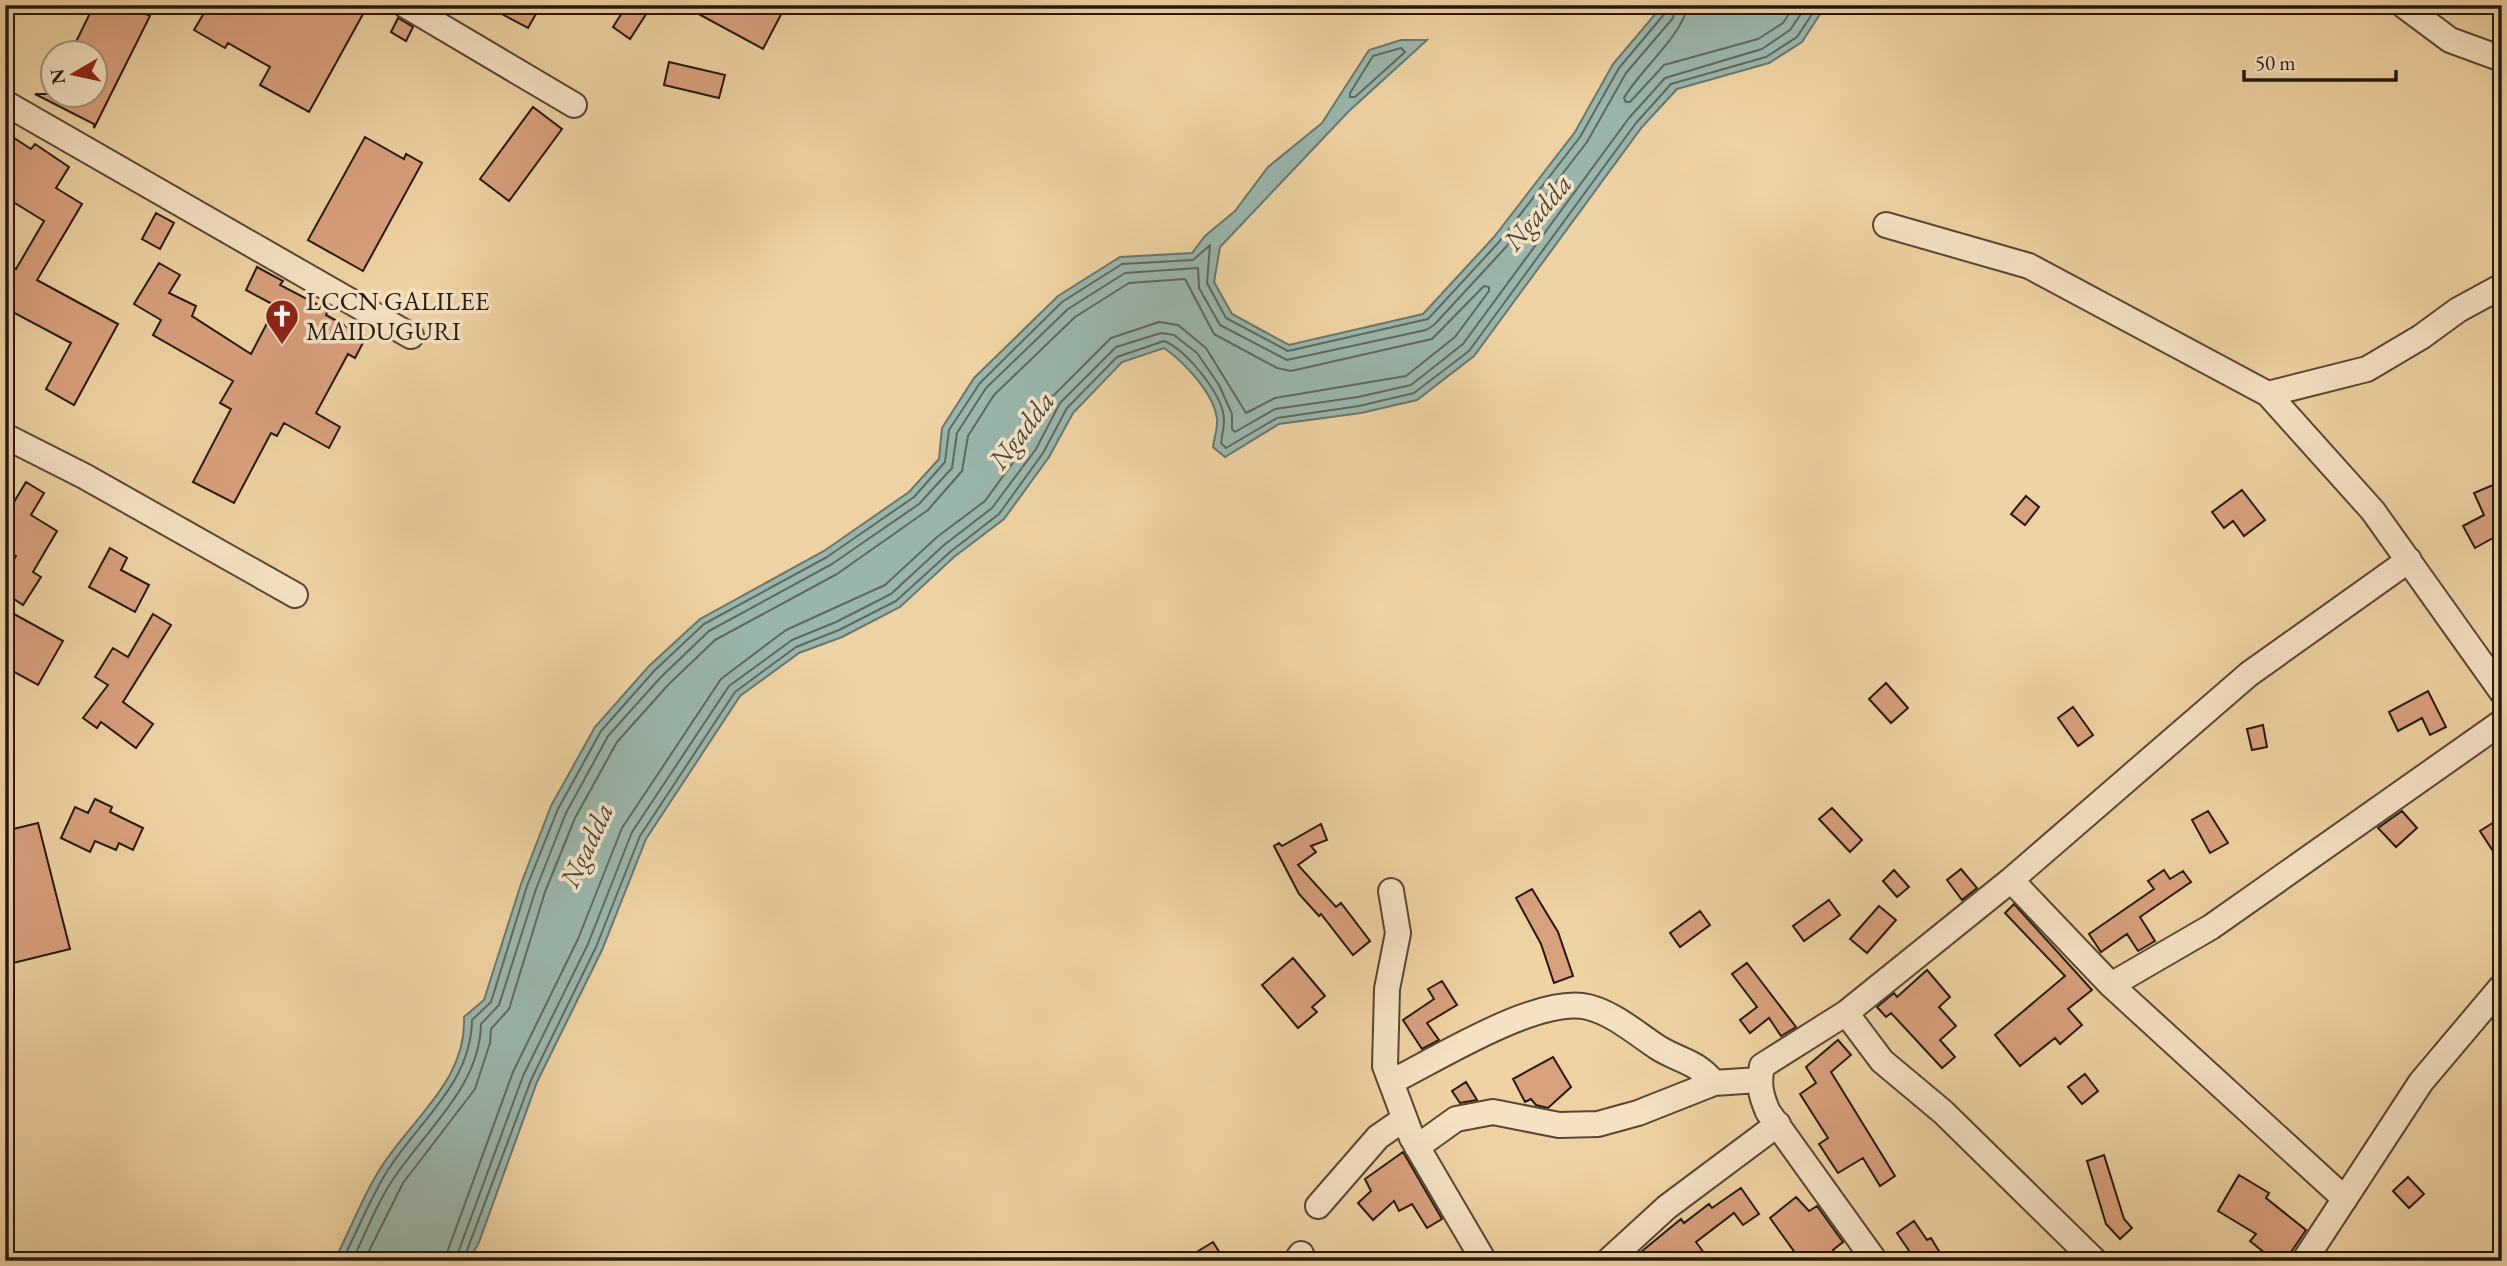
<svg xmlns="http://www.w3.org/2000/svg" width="2507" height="1266" viewBox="0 0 2507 1266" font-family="'EB Garamond',serif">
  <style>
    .water { fill: #9ab6ac; stroke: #6b776e; stroke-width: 2 }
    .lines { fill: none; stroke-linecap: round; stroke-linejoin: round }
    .shore { stroke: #5f685e; stroke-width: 2 }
    .building { fill: #d9a07e; stroke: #241910; stroke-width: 2 }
    .minor-casing { stroke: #574735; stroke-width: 28 }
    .minor { stroke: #f5e2c3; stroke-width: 24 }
    .labels { text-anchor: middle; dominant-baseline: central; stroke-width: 7; stroke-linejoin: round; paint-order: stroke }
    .poi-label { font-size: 26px; fill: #241910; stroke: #f5e2c3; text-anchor: start }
    .water-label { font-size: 28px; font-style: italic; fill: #47483f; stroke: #f5e2c3 }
  </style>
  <rect width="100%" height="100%" fill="#efd2a3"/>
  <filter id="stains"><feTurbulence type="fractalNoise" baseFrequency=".00286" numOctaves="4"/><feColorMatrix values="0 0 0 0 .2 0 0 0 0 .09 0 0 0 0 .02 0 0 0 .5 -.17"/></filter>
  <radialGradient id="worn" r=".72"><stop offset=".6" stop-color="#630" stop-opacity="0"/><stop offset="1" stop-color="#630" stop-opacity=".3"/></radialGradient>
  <!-- water -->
  <path class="water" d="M1663,5H1826L1802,42L1769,63L1677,89L1642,127L1474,356L1417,400L1361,413L1279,424L1225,457L1213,447C1214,439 1218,427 1217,419C1214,393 1184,362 1164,348L1122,362L1073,413L1049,457L1004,519L954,557L900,607L842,637L799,653L740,696L646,839L602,950L537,1082L479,1242L469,1261H334C350,1231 362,1197 380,1169C411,1119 467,1081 464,1017L484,1000L521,884L551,806L595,727L649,666L700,619L824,551L909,492L939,459L942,428L974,378L1058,296L1120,257L1192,253L1205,236L1235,211L1268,167L1322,123L1369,50L1401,40H1427L1349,111L1220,247L1214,282L1232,314L1289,345L1423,314L1494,237L1575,132L1613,64Z"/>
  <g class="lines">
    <!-- shore -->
    <path class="shore" d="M1687,5C1686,32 1638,72 1624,98L1626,102H1630L1664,65L1758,39L1783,23L1795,5
      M1401,48L1405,52L1355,97H1350V93L1373,56Z
      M342,1261C357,1232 369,1201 386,1173C417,1122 471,1085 472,1020L491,1002L527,886L558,809L601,731L654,671L704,624L827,557L914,497L945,462L949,430L980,383L1062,302L1122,264L1193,260L1210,245L1207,283L1226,318L1288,351L1428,319L1499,242L1580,137L1619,68L1666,12L1667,5
      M352,1261C366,1233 378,1200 396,1175C428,1128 480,1085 481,1024L499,1005L536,889L566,813L608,736L660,678L709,631L832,564L919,504L952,468L957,433L986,388L1068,309L1125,273L1198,268L1199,288L1220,325L1287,360L1426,330L1434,325L1506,247L1587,142L1626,73L1673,18L1676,5
      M364,1261L403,1183L475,1089L490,1043L491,1029L509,1009L545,892L575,818L617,742L668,685L715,640L837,574L928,510L962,471L968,436L994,395L1075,317L1129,283L1185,279L1214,334L1277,368L1291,371L1432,339L1484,286L1489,287V291L1455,337L1406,376L1275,398L1246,413L1206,348L1178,325L1159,322L1111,338L1052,397L1027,443L985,501L937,537L885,585L786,630L721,679L622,828L578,939L513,1072L444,1261
      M455,1261L523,1076L588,944L632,832L729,686L792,640L836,622L891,594L944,545L992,508L1036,449L1060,403L1116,347L1161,333L1174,335L1197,353L1219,385L1232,414V429L1235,432L1275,409L1358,397L1411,385L1463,344L1629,118L1665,78L1762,49L1790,30L1807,5
      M463,1261L531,1080L596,947L640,836L735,692L796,647L839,630L896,601L950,552L999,514L1043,453L1067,408L1117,357L1164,341C1186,349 1224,396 1224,420C1224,427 1222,436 1221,443L1226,448L1277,418L1359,406L1414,393L1469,351L1636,123L1671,84L1766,57L1797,37L1818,5"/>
  </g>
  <!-- building -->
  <path class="building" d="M94,5H128L150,16L94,128V124L35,94H94V52H71Z
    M218,5H368L309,112L260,85L270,67L228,43L225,48L194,30L207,8L214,12Z
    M485,5H541L528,28Z
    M627,5H652L630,39L613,27Z
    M682,5H786L763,49Z
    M398,18L413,27L406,41L391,32Z
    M669,62L725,75L719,98L664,85Z
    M533,107L562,129L509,201L480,179Z
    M5,132L31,149L35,144L69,167L56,188L82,204L37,280L118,324L74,405L46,389L71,343L5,308V262L16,269L44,221L5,197Z
    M365,137L404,159L406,154L422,163L363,271L308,240Z
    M156,213L174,223L160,249L142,239Z
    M159,263L180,275L169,293L196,306L192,316L251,354L276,306L246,290L257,267L283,281L280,285L328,310L326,315L366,337L355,358L348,354L316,413L340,427L329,448L284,423L277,436L271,433L234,503L193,482L231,409L220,403L233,381L153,335L161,320L134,304Z
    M26,482L44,493L31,515L57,531L33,572L41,577L23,605L5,593V574L16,556L5,549V517Z
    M2493,485L2502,505V533L2475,548L2463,526L2484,515L2474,493Z
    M2242,490L2265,520L2244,536L2233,521L2224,528L2212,512Z
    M2026,496L2039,507L2025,525L2011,514Z
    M110,548L127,558L121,570L149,585L135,612L89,587Z
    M14,614L63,641L38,685L5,667V629Z
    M153,614L171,625L123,702L153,724L136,748L101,722L97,728L83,718L108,685L95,677L113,648L128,657Z
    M1886,683L1908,708L1891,723L1869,699Z
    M2428,691L2446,727L2430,735L2422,718L2398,731L2389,712Z
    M2073,707L2093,735L2078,746L2058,718Z
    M2263,725L2267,747L2252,750L2247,729Z
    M95,799L112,807L110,812L143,828L133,850L119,843L116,850L95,841L90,852L61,838L75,807L88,813Z
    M1832,808L1862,840L1850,852L1819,819Z
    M2208,811L2228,843L2210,853L2192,820Z
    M2402,811L2417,828L2396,847L2378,828Z
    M2502,817V865L2480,831Z
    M38,823L70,949L5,965V831Z
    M1321,824L1327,840L1311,846L1316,852L1298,865L1336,907L1341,903L1370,941L1353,955L1321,914L1319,916L1299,894L1274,846L1279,843L1282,846Z
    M1961,869L1977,888L1962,900L1947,880Z
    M1894,870L1909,887L1897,897L1883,881Z
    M2164,870L2170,879L2183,871L2191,882L2140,917L2155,941L2138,951L2127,934L2101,952L2089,934L2154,889L2148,881Z
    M1532,889L1558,932L1573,976L1554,983L1541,944L1516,898Z
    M1829,900L1840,915L1804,941L1793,926Z
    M2014,904L2092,990L2068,1009L2082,1025L2060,1044L2055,1038L2020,1066L1995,1035L2065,976L2005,913Z
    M1879,906L1896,920L1867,953L1850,939Z
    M1700,911L1710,925L1680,947L1670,933Z
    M1293,958L1325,996L1312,1007L1317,1012L1298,1028L1262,985Z
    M1747,963L1796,1027L1781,1036L1769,1018L1750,1033L1740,1020L1757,1007L1732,974Z
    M1927,970L1950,997L1939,1007L1956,1026L1940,1040L1955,1057L1942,1068L1891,1013L1886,1017L1877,1007L1894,993L1897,997Z
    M1442,981L1457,1005L1427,1023L1439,1040L1422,1049L1403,1020L1434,999L1428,989Z
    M1838,1040L1851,1055L1831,1072L1895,1176L1880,1186L1863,1158L1838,1173L1819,1144L1828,1138L1800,1094L1816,1083L1806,1067Z
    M1553,1057L1571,1087L1548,1108L1536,1105L1531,1099L1525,1102L1513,1079Z
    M2085,1074L2098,1091L2082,1104L2068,1087Z
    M1466,1082L1477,1100L1460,1103L1452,1091Z
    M1403,1152L1442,1219L1427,1228L1412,1204L1399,1211L1394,1201L1373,1220L1358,1203L1371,1191L1365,1179Z
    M2104,1155L2124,1219L2132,1228L2120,1239L2106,1224L2087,1161Z
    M2239,1175L2269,1193L2266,1198L2306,1230L2285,1261H2275L2250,1241L2256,1234L2218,1211Z
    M2408,1177L2424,1194L2409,1208L2393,1191Z
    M1741,1188L1759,1214L1743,1225L1734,1213L1696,1242L1710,1261H1630L1681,1219L1684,1223L1709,1204L1712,1208Z
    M1796,1197L1809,1211L1817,1206L1840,1238L1843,1242L1833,1250L1841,1261H1801L1770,1218Z
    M1914,1221L1927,1240L1931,1238L1945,1261H1916L1897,1233Z
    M1213,1242L1225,1261H1182Z"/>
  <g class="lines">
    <!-- minor casing -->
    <g class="minor-casing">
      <path id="minor" d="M405,5L574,105
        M2403,5L2450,40L2502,59
        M5,103L411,336
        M1886,225L2029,266L2268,394L2367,369L2421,337L2458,310L2502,286
        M2268,394L2373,511L2502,692
        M5,436L84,476L295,595
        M2011,880L2249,674L2409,560
        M1391,891L1398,933L1387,989L1385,1066L1412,1138L1484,1261
        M2111,985L2211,927L2502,722
        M1846,1013L1882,1061L1943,1112L2095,1261
        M1391,1082C1436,1060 1538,995 1588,1007C1613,1013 1636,1033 1657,1047C1679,1061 1697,1061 1714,1083
        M1417,1147L1456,1119L1493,1112L1559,1125L1598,1124L1638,1113L1714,1083L1759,1080
        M1318,1206L1378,1137L1404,1119
        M1296,1261L1301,1254
        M1608,1261L1667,1207L1778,1124
        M1875,1261L1768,1112C1761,1096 1758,1084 1762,1066L1846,1013L2011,880L2111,985L2345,1199
        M2304,1261L2421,1082L2502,986"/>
    </g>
    <!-- minor -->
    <use href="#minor" class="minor"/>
  </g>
  <!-- icons -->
  <defs>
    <g id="church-pin" transform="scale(1.75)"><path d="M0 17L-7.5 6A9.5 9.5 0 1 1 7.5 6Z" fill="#8f2418" stroke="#f5e2c3"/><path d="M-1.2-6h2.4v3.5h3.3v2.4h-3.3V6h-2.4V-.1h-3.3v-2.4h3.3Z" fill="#fff"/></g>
  </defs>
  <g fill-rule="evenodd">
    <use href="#church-pin" x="282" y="316"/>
  </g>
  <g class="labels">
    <!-- poi labels -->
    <g class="poi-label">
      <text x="306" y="301">LCCN GALILEE<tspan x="306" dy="30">MAIDUGURI</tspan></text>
    </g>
    <!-- water labels -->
    <g class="water-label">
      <text transform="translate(1537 212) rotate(-50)">Ngadda</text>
      <text transform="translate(1021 430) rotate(-53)">Ngadda</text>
      <text transform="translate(586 845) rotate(-65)">Ngadda</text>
    </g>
  </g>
  <!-- margin -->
  <rect width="2507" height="1266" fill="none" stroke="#efd2a3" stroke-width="28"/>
  <rect x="7" y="7" width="2493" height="1252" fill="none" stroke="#241910" stroke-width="3.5"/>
  <rect x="14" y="14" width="2479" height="1238" fill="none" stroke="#241910" stroke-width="2"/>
  <!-- north arrow -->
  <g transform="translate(74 74) rotate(261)"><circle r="33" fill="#f5e2c3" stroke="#a1927b" stroke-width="2"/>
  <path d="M0-5L12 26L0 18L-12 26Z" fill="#8f2418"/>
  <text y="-10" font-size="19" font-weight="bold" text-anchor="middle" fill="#241910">N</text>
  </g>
  <!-- scale -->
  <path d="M2244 70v10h152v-10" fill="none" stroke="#241910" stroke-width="3.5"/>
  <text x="2255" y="70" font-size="21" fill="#241910" stroke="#f5e2c3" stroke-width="5" paint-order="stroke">50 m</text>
  <rect width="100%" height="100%" filter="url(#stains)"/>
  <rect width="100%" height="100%" fill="url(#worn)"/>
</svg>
